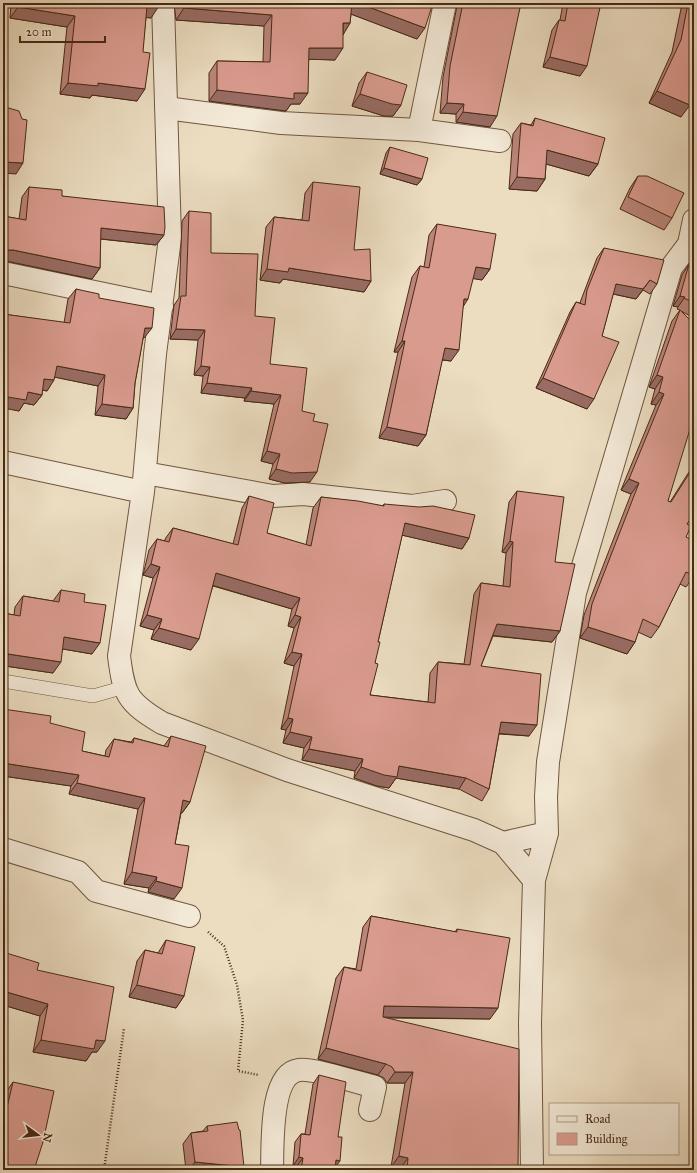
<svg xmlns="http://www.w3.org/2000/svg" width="697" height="1173" viewBox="0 0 697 1173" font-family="'IM FELL Great Primer',serif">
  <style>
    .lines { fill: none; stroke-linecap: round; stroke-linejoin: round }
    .lane-casing { stroke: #715740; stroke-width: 14 }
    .street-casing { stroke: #715740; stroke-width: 24 }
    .path { stroke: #482a15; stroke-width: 2.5; stroke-dasharray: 1 2; stroke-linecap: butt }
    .lane { stroke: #f3e9d7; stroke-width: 13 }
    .street { stroke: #f3e9d7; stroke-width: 22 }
    .wall { fill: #bb857b; stroke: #482a15 }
    .shaded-wall { fill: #996c64; stroke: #482a15 }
    .building { fill: #da9b8f; stroke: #482a15 }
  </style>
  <rect width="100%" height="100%" fill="#ecddc1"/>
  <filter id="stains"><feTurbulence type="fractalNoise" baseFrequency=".005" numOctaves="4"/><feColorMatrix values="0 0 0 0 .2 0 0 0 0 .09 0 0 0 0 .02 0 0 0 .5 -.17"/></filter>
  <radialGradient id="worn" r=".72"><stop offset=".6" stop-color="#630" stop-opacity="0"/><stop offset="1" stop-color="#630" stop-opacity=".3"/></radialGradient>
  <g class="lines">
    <!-- lane casing -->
    <g class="lane-casing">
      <path id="lane" d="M3,681L93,696L125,687"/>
    </g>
    <!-- street casing -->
    <g class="street-casing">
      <path id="street" d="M163,3L170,238L155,354L143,492L119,656C124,695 127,702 162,723L287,770L474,830L503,843L534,880
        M166,108L281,123L419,130L500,141
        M419,130L445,3
        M3,273L162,306
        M3,462L143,492
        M145,473L273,496L303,494L412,506L445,501
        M503,843L547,833
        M3,849L78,872L96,891L189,916
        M272,1170C273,1146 269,1074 299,1070C313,1068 359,1083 375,1087L370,1110
        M532,1170L530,1023L534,880L547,833L546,797L548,762L575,593L671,268L689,244L694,220"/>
    </g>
    <!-- path -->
    <path class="path" d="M208,932L224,946L237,985L243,1020L238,1071L259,1075
      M104,1170L124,1028"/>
    <!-- lane -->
    <use href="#lane" class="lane"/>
    <!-- street -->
    <use href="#street" class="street"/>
  </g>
  <!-- wall -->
  <path class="wall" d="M11,3H159L151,18L146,17L137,101L92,95L90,98L60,94L67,27L10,18Z
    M174,3H433L417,39L351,14L350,23L343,34L335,60L309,59L300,104H291L286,111L209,101V73L217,61L263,62L264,26L176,20Z
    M457,3H521L490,127L456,122V114L440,113L443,77L457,6Z
    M563,3H601L580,76L543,67L552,30L559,20H560Z
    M672,3H694L681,117L649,103L672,52L682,4Z
    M367,72L401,105L393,116H384L352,106L359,83Z
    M535,118L598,164L589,176L546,164L545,179L537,191L509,189L513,134L521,123L531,125Z
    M390,147L422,179L417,185L380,174L386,153Z
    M638,176L672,218L664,230L620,209L630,188Z
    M313,182L354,250L371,281L364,292L283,279L280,283L260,280L266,227L274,217L302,220L305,193Z
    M29,187L62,196L164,235L156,245L100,239V268L92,279L6,261H3V216L19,219L22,197Z
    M189,211L211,253L255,316L270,364L302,411L313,421L310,482L285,483L269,479L273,464L261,461L274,404L244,401L245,398L201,393L203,376L194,375L198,340L170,339L174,305L179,298L182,221Z
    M437,224L490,269L482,280L473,278L463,306L451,361L442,360L426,435L418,446L379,438L398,352H394L412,277L420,266L424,267L429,235Z
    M604,248L657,284L650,294L643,290L636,299L613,294L602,336L587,409L536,388L570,312L576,302L580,303L581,300L597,258Z
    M689,264L694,265V318L681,311L668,501L670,502L694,464V514L687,524L686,537L694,576L686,587L680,584L659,627L651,638L638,632L635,642L627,654L580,638L584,615L631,494L621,490L656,405L651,404L655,389L649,387L672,321L680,310L677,309L678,307L673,306L682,275Z
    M76,289L99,298L144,338H143L135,383L133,408L126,419L95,415L98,386L55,377L47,391L42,390V395L34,405L24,403L19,411L7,408L3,314L64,323L68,299Z
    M517,491L555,562L560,631L552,642L493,636L481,666L529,736L499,734L489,789L482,801L459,789L396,778L389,788L377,786L354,778L355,771L302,760L304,748L283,743L286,730L281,729L294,666L284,663L294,628L288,626L292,609L213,586L191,650L151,639L154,630L140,626L153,578L143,575L149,550L157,539L165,541V539L173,528L233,544L242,508L249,496L267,533L306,545L313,508L321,497L383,506L384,504L469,538L462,549L402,535L378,642L370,695L428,702L430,673L438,662L464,664L474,594L481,583L503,586L506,553L502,552L509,502Z
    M61,590L84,602L92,654L63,649L53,673L5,666L3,668V613L14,615L15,607L23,596L53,601Z
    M3,709L50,723L82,751L105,756L106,750L114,739L131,742L134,738L164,746L171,736L190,802L182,813H181L175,844L174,899L148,892L149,888L124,884L138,809L69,794L71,786L3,776Z
    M371,916L455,932L457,929L490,1019L385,1018L518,1170H400V1169L391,1167L405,1083H387L384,1078L378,1075L318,1059L336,978L344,967L356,969L363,927Z
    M166,940L184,996L176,1008L129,997L137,961L145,950L158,953Z
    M3,952L37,970L97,1052H92L86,1061L33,1052L40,1016L3,1005Z
    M319,1075L338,1137L335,1170H296L297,1166H293L295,1142L301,1134H305L313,1084Z
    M13,1082L3,1170V1102L5,1093Z
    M207,1126L242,1170H186L183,1144L191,1133L203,1131Z"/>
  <!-- shaded-wall -->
  <path class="shaded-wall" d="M355,3H358L425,28L417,39L348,13Z
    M672,3H683L682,4Z
    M147,6H159L151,18L140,17Z
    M18,7L75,16L67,27L10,18Z
    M184,8L272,15L264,26L176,20Z
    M343,23H350L343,35Z
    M309,48H343L335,60L301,59Z
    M550,57L587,66L580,76L543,67Z
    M68,83H98L145,89L137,101L92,95L90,98L60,94Z
    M217,90L294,93H308L300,104H291L286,111L209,101Z
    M657,91L690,105L681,117L649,103Z
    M360,94L401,105L393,116H384L352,106Z
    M447,103L464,104L456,114L440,113Z
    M463,112L497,116L490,127L456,122Z
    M547,150L598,164L589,176L539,162Z
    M3,162L23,163L16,174L3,173Z
    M384,168L422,179L417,185L380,174Z
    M517,177L545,179L537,191L509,189Z
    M101,228L164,235L156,245L93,238Z
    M7,250H13L100,268L92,279L6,261H3V253Z
    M476,267L490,269L482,280L469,278Z
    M289,268L371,281L364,292L283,279L280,283L260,280L267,269Z
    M650,280L636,299L609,293L616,284Z
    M680,296L685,297L678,307L673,306Z
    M464,299H468L461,310Z
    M145,328H152L144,338H138Z
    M176,329L205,330L198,340L170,339Z
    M402,341H405L398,352H394Z
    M445,348L459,350L451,361L437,359Z
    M57,366L105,375L98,386L49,376Z
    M201,366L210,367L203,376L194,375Z
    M657,375L663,377L655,389L649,387Z
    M543,378L594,399L587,409L536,388Z
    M44,379L54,380L47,391L37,389Z
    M207,383L252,388L245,398L201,393Z
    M251,391L281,395L274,404L244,401Z
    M28,392L42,395L34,405L24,403L19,411L3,408L8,397Z
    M659,392L664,394L656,405L651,404Z
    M102,404L133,408L126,419L95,415Z
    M387,427L426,435L418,446L379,438Z
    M267,451L280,454L273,464L261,461Z
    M276,469L317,472L310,482L285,483L269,479Z
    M629,479L639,483L631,494L621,490Z
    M405,523L469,538L462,549L397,534Z
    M510,541L513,542L506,553L502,552Z
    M151,564L160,567L153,578L143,575Z
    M216,573L300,598L292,609L208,584Z
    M147,615L162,619L154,630L140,626Z
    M295,615L301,617L294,628L288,626Z
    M497,624L560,631L552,642L489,635Z
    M588,627L635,642L627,654L580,638Z
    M159,628L199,639L191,650L151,639Z
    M64,637L100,643L92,654L57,648Z
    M292,652L302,654L294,666L284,663Z
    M8,654L61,662L53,673L5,666Z
    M288,718L293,719L286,730L281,729Z
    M501,722L537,725L529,736L494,733Z
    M290,732L312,737L304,748L283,743Z
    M309,749L363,759L355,771L302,760Z
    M3,763L79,775L71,786L3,776Z
    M399,766L466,778L459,789L396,778L389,788L377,786L354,778L361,767Z
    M77,783L145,798L138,809L69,794Z
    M183,800L190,802L182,813L176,812Z
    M132,872L157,877L149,888L124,884Z
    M156,881L182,888L174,899L148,892Z
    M137,985L184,996L176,1008L129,997Z
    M3,991L48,1004L40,1016L3,1005Z
    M384,1006L498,1008L490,1019L377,1017Z
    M41,1040H96L105,1041L97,1052H92L86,1061L33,1052Z
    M326,1048L386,1064L378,1075L318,1059Z
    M395,1072H413L405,1083H387Z
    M399,1156L408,1158L400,1169L391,1167Z
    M299,1157L303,1158L297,1166H293Z
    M336,1160L340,1161L334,1169Z
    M195,1162L244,1167L242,1170H189Z"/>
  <!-- building -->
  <path class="building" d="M18,3H159V6H147L143,52L150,53L145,89L98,83V86L68,83L75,16L18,7Z
    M183,3H352L350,23H343V48H309L308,93H294V99L217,90V61L270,62L272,15L184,8Z
    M358,3H433L425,28Z
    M463,3H521L497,116L463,112L464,104L447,103L450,66Z
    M568,3H601L587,66L550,57L559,20L565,21Z
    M688,3H694V95L690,105L657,91L681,40Z
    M367,72L407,85L401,105L392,104L360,94Z
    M5,107L19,111L22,119L27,120L23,163L3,162V110Z
    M535,118L605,138L598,164L547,150L545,179L517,177L521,123L533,126Z
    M390,147L428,158L422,179L384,168Z
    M638,176H647L684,193L672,218L628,197Z
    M313,182L360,187L354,250L370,249L371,281L289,268L288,272L267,269L274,217L309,221Z
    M29,187L62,190V196L164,207L165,227L164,235L101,228L100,268L13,250H7L3,253V216L26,220Z
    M189,211L211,213V253L258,254L255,316L275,318L270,364L307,368L302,411L315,414L313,421L328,424L317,472L292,473L276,469L280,454L267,451L281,395L251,391L252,388L207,383L210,367L201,366L205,330L176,329L181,296H186Z
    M437,224L496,234L490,269L476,267L468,299H464L459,350L445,348L426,435L387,427L405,341H402L420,266L429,268Z
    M604,248L664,260L657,284L650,280L643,289L616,284L602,336L619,342L594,399L543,378L576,302L585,305L587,290Z
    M689,264L694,265V303L684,298L685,297L680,296Z
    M76,289L99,294V298L154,308L152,328H145L135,383L133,408L102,404L105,375L57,366L54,380L44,379L42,395L28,392L26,400L8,397L3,433V314L70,323Z
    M680,310L694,324V416L668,501L671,502L694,466V514L687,524L691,526L686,537L694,541V576L686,572L659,627L643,619L635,642L588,627L592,604L639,483L629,479L664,394L659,392L663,377L657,375Z
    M517,491L564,497L555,562L575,564L560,631L497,624L481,666L541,674L537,725L501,722L489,789L466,778L399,766L397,777L384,775L361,767L363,759L309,749L312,737L290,732L293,719L288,718L302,654L292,652L301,617L295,615L300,598L216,573L199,639L159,628L162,619L147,615L160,567L151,564L157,539L169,542L173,528L238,545L249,496L274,503L267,533L311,546L321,497L358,501L384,506V504L419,507L433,506L475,515L469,538L405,523L378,642H380L375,663L378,664L370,695L435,703L438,662L470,665L481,583L510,587L513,542L510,541Z
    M61,590L85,594L84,602L106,605L100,643L64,637L61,662L8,654L7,663L3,668L5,675L3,682V613L20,616L23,596L59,602Z
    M3,709L51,716L50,723L85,732L82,751L109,757L114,739L133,743L134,738L168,747L171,736L206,746L190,802L183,800L175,844L189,846L182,888L156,881L157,877L132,872L145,798L77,783L79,775L3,763Z
    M371,916L457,932V929L510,938L498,1008L384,1006L383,1017L519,1049L518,1170H407L408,1158L399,1156L413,1072H395L392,1067L386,1064L326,1048L344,967L361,971Z
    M166,940L195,947L184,996L137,985L145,950L162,954Z
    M3,952L39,963L37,970L114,987L105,1041L96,1040L94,1049L41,1040L48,1004L3,991Z
    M319,1075L346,1082L338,1137H342L340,1161L336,1160L335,1170H301L303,1158L299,1157L301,1134L310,1135Z
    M13,1082L54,1091L43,1142L34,1170H3V1124Z
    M237,1122L239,1130H240L244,1167L195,1162L191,1133L208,1131L207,1126Z"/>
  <!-- margin -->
  <rect width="697" height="1173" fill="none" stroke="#ecddc1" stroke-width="16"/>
  <rect x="4" y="4" width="689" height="1165" fill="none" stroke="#482a15" stroke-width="2"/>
  <rect x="8" y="8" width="681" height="1157" fill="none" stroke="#482a15"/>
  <!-- legend -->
  <rect x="549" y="1103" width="130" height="52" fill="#f3e9d7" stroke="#af9d89"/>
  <rect x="557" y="1116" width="20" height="6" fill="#f3e9d7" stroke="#af9d89"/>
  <text x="585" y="1123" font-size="12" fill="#482a15">Road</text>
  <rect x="557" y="1133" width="20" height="12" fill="#da9b8f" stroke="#af9d89"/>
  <text x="585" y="1143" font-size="12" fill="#482a15">Building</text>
  <!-- north arrow -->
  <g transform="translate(38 1135) rotate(105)" stroke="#f3e9d7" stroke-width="3" paint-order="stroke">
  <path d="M0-3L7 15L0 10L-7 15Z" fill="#482a15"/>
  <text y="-6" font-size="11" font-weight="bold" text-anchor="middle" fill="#482a15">N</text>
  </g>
  <!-- scale -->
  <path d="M20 36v6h85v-6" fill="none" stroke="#482a15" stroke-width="2"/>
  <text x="26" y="36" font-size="12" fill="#482a15" stroke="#f3e9d7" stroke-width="3" paint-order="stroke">20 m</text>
  <rect width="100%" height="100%" filter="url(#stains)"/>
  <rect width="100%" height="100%" fill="url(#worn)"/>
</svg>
